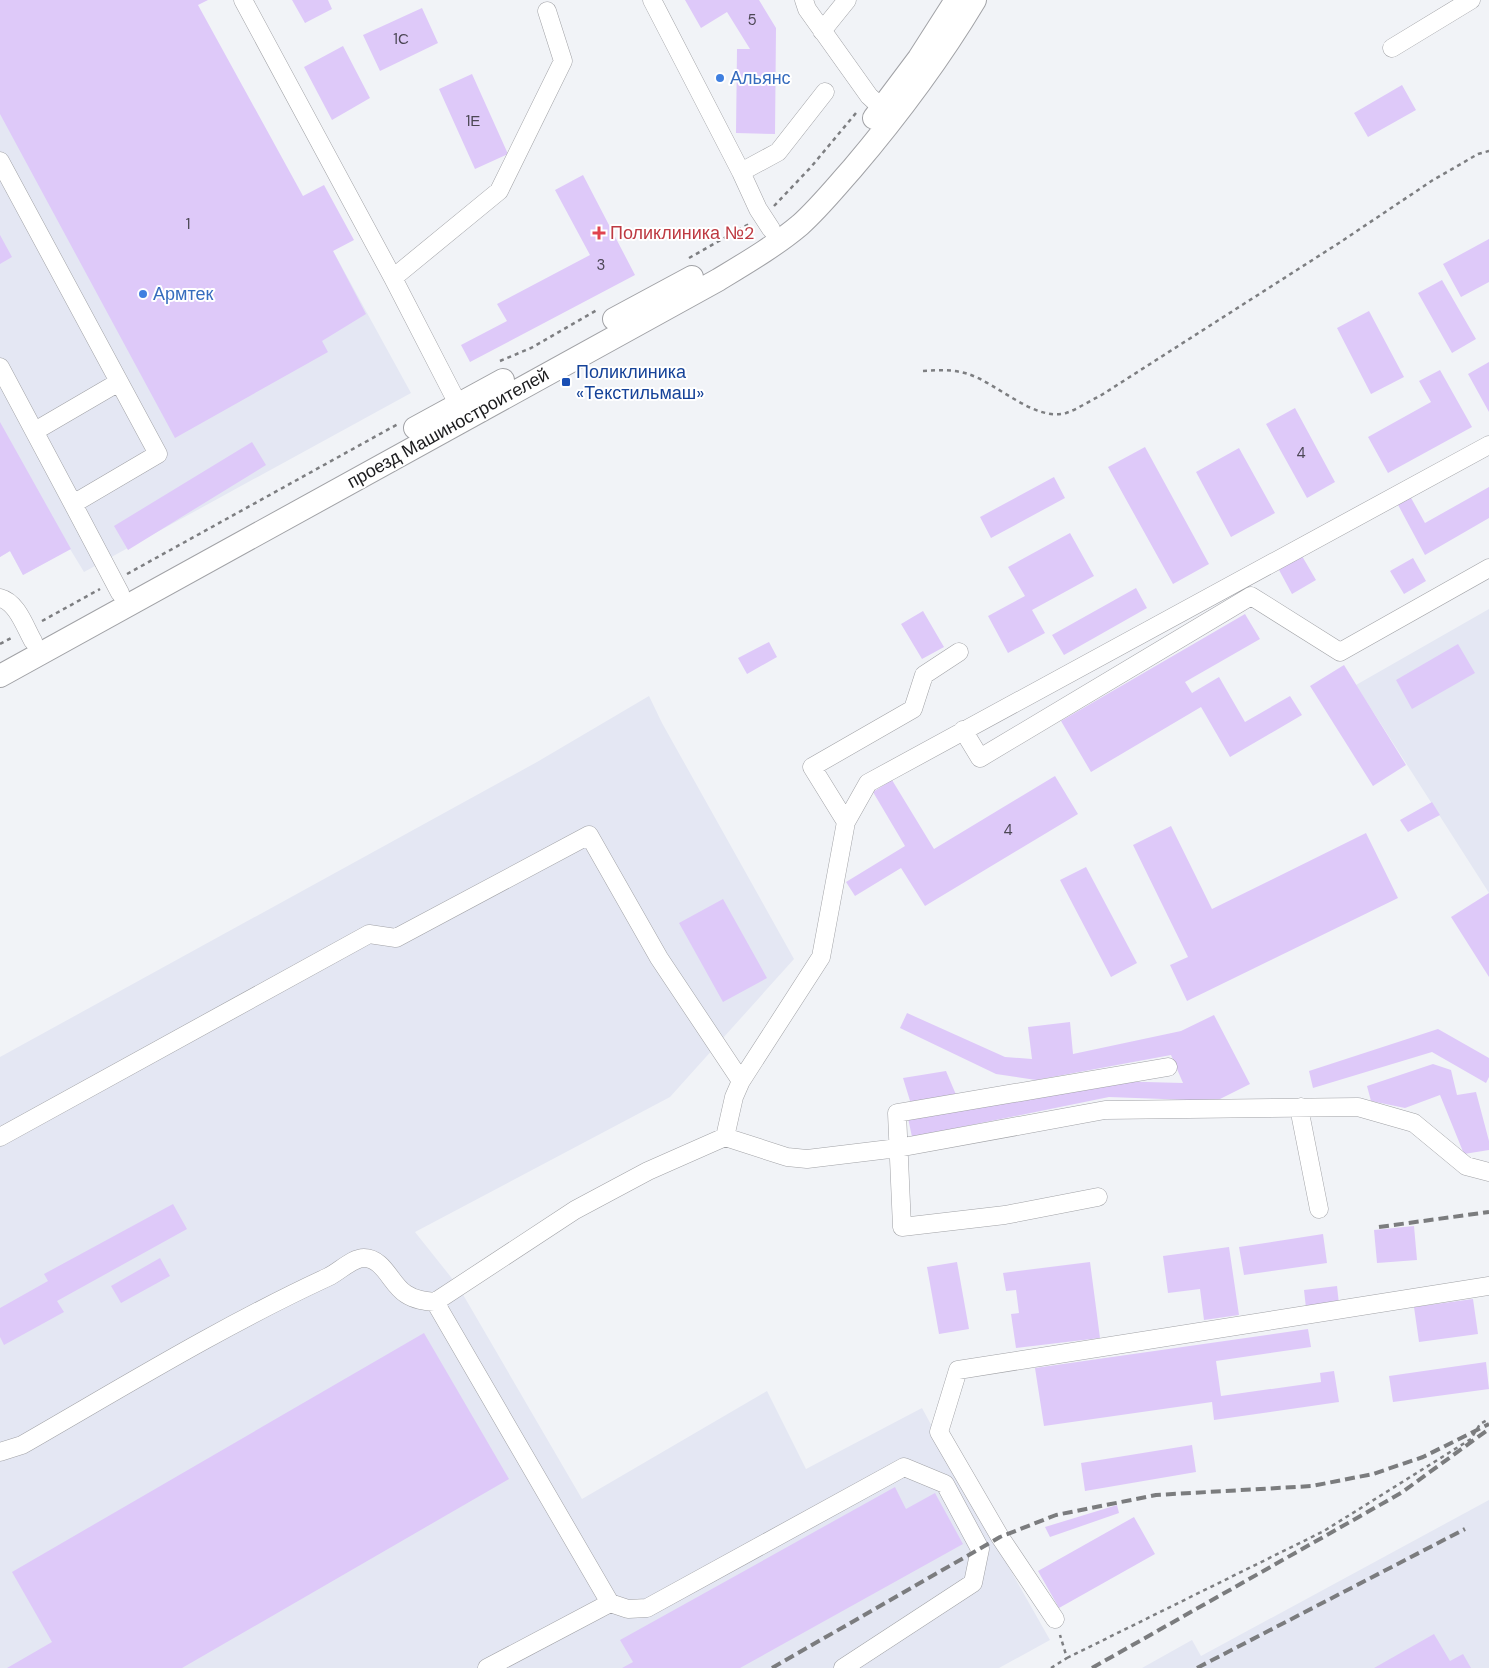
<svg xmlns="http://www.w3.org/2000/svg" width="1489" height="1668" viewBox="0 0 1489 1668" font-family="'DM Sans',sans-serif">
  <style>
    .built { fill: #e4e7f3 }
    .building { fill: #dec9f9 }
    .lines { fill: none; stroke-linecap: round; stroke-linejoin: round }
    .minor-casing { stroke: #a1a2a6; stroke-width: 19 }
    .major-casing { stroke: #a1a2a6; stroke-width: 24 }
    .path { stroke: #7d7e81; stroke-width: 2.5; stroke-dasharray: 4 4; stroke-linecap: butt }
    .minor { stroke: #fff; stroke-width: 18 }
    .major { stroke: #fff; stroke-width: 22 }
    .rail { stroke: #7b7c7e; stroke-width: 4; stroke-dasharray: 10 5; stroke-linecap: butt }
    .shop-dot { fill: #3f7fe0; stroke: #fff; stroke-width: 2 }
    .health-dot { fill: #e0444e; stroke: #fff; stroke-width: 2 }
    .transit-dot { fill: #1a4fb4; stroke: #fff; stroke-width: 2 }
    .labels { text-anchor: middle; dominant-baseline: central; stroke-width: 4; stroke-linejoin: round; paint-order: stroke }
    .number-label { font-size: 15px; fill: #4c4755 }
    .shop-label { font-size: 18px; fill: #366cbe; stroke: #fff; text-anchor: start }
    .health-label { font-size: 18px; fill: #be3a42; stroke: #fff; text-anchor: start }
    .transit-label { font-size: 18px; fill: #164399; stroke: #fff; text-anchor: start }
    .street-label { font-size: 18px; fill: #1c1c1e; stroke: #fff }
  </style>
  <rect width="100%" height="100%" fill="#f1f3f7"/>
  <!-- built -->
  <path class="built" d="M0,0L333,251L411,393L84,572L70,549L23,575L10,551L0,557Z
    M1489,609V893L1356,685Z
    M649,696L662,723L794,959L670,1097L415,1232L458,1286L582,1499L767,1391L806,1469L922,1408L994,1541L1050,1640L999,1668H0V1057L537,762Z
    M1489,1500V1668H1142L1192,1640L1201,1656Z"/>
  <!-- building -->
  <path class="building" d="M0,0H208L198,5L303,196L324,185L354,240L333,251L366,314L322,341L328,352L175,438L0,114Z
    M292,0H328L332,9L305,23Z
    M685,0H759L776,28L775,134L736,133L737,49H750L727,12L701,28Z
    M422,8L438,43L380,71L363,35Z
    M343,46L370,98L332,120L304,67Z
    M472,74L508,154L475,169L439,89Z
    M1402,85L1416,110L1368,137L1354,113Z
    M583,175L635,275L470,362L461,345L507,321L497,304L590,255L555,190Z
    M0,235L12,257L0,264Z
    M1489,239V282L1461,297L1443,264Z
    M1442,280L1476,339L1452,353L1418,293Z
    M1369,311L1404,377L1371,394L1337,328Z
    M1489,362V412L1468,374Z
    M1440,370L1472,427L1388,473L1368,437L1431,402L1419,381Z
    M1295,408L1335,482L1307,498L1266,424Z
    M0,422L71,549L23,575L10,551L0,557Z
    M252,442L266,465L128,550L114,526Z
    M1145,447L1209,564L1173,584L1108,467Z
    M1239,448L1275,513L1231,537L1196,472Z
    M1054,477L1065,498L991,538L980,517Z
    M1489,487V518L1425,555L1397,503L1410,496L1425,523Z
    M1070,533L1094,576L1032,610L1045,633L1008,653L988,616L1025,596L1008,567Z
    M1302,556L1316,580L1292,594L1279,570Z
    M1413,558L1426,581L1404,594L1390,571Z
    M1136,588L1147,608L1064,655L1052,635Z
    M923,611L944,647L922,659L901,624Z
    M1245,614L1260,639L1185,682L1192,693L1219,677L1245,722L1290,696L1302,715L1230,757L1201,707L1091,772L1061,721Z
    M769,642L777,657L747,674L738,658Z
    M1458,644L1475,673L1412,709L1396,680Z
    M1344,665L1406,765L1373,786L1310,686Z
    M1055,776L1078,814L925,906L901,868L855,896L846,882L905,846L873,792L892,780L934,849Z
    M1432,802L1440,815L1408,832L1400,820Z
    M1171,826L1212,909L1366,833L1398,898L1187,1001L1170,965L1188,957L1133,845Z
    M1086,867L1137,963L1111,977L1060,880Z
    M1489,893V977L1451,917Z
    M723,899L767,978L723,1002L679,923Z
    M907,1013L1005,1057L1032,1059L1028,1027L1070,1022L1073,1054L1181,1031L1214,1015L1250,1084L1216,1101L1109,1097L912,1137L908,1118L1108,1081L1183,1083L1171,1055L1036,1080L996,1074L900,1028Z
    M1438,1029L1489,1058V1077L1486,1083L1432,1052L1313,1088L1309,1071Z
    M1433,1064L1451,1070L1457,1095L1476,1092L1489,1141V1150L1464,1154L1440,1095L1405,1108L1371,1101L1367,1086Z
    M946,1071L957,1097L911,1104L903,1078Z
    M173,1204L187,1229L57,1301L64,1312L4,1345L0,1337V1308L48,1281L44,1274Z
    M1414,1226L1417,1260L1377,1263L1374,1230Z
    M1323,1234L1327,1263L1244,1275L1239,1247Z
    M1229,1247L1239,1315L1204,1320L1200,1289L1168,1293L1163,1256Z
    M160,1258L170,1276L121,1303L111,1286Z
    M957,1262L969,1329L939,1334L927,1267Z
    M1090,1262L1100,1338L1016,1348L1011,1314L1019,1313L1016,1290L1006,1291L1003,1273Z
    M1337,1286L1339,1304L1306,1308L1304,1290Z
    M1473,1299L1478,1334L1419,1342L1414,1307Z
    M1308,1329L1311,1347L1216,1361L1221,1396L1321,1382L1320,1373L1334,1371L1339,1402L1214,1420L1212,1402L1044,1426L1035,1368Z
    M424,1333L509,1479L182,1668H7L52,1642L12,1572Z
    M1486,1362L1489,1389L1393,1402L1389,1376Z
    M1192,1445L1196,1472L1085,1491L1081,1463Z
    M895,1487L906,1509L935,1493L963,1544L740,1668H622L633,1662L620,1640Z
    M1117,1505L1119,1513L1050,1537L1045,1527Z
    M1134,1517L1155,1554L1059,1608L1038,1571Z
    M1434,1634L1450,1661L1463,1654L1471,1668H1374Z"/>
  <g class="lines">
    <!-- minor casing -->
    <g class="minor-casing">
      <path id="minor" d="M243,0L393,278L458,404
        M652,0L741,172L758,209L771,229
        M804,0L807,9L869,96L882,108
        M822,31L847,0
        M1392,48L1471,0
        M0,161L158,454L73,504L0,367
        M741,172L778,152L825,92
        M393,278L499,191L563,61L547,11
        M35,431L119,382
        M73,504L120,593
        M0,598C17,602 25,627 33,641
        M963,730L980,758L1251,596L1340,652L1489,568
        M846,822L812,767L913,709L924,675L959,652
        M1301,1107V1118L1319,1209
        M0,1137L369,934L396,938L589,835L659,958L741,1081
        M725,1137L734,1097L741,1081L821,957L846,822L868,783L1489,445
        M1098,1197L1005,1215L902,1227L897,1113L1168,1067
        M435,1302L610,1603L628,1609L647,1608L904,1467L945,1484L980,1549L973,1583L843,1668
        M0,1452L22,1445C123,1387 222,1326 328,1277C339,1272 352,1258 364,1258C384,1258 391,1285 406,1294C415,1300 425,1301 435,1302L575,1210L648,1171L725,1137L787,1157L807,1159L898,1148L1105,1110L1358,1107L1414,1123L1466,1166L1489,1172
        M1055,1619L1000,1537L939,1432L958,1370L1489,1286
        M487,1668L610,1603"/>
    </g>
    <!-- major casing -->
    <g class="major-casing">
      <path id="major" d="M874,118L919,58L956,0
        M614,319L692,277
        M415,428L503,380
        M0,676L718,280C746,263 775,246 800,225C819,208 835,188 852,169C897,116 939,60 975,0"/>
    </g>
    <!-- path -->
    <path class="path" d="M774,206L811,167L856,113
      M689,258L749,224
      M500,361L531,348L597,310
      M923,371C938,370 953,369 968,374C997,383 1035,422 1066,413C1078,409 1089,401 1100,396L1339,243L1433,180L1478,154L1489,151
      M127,574L398,424
      M42,621L100,589
      M0,644L13,637
      M1067,1658L1324,1531L1471,1439L1480,1424L1489,1419
      M1051,1668L1067,1658L1060,1635"/>
    <!-- minor -->
    <use href="#minor" class="minor"/>
    <!-- major -->
    <use href="#major" class="major"/>
    <!-- rail -->
    <path class="rail" d="M1379,1227L1489,1212
      M772,1668L1000,1537L1056,1515L1156,1495L1312,1486L1373,1474L1423,1457L1489,1424
      M1092,1668L1401,1493L1489,1429
      M1197,1668L1465,1529"/>
  </g>
  <!-- markers -->
  <g class="shop-dot">
    <circle cx="720" cy="78" r="5"/>
    <circle cx="143" cy="294" r="5"/>
  </g>
  <path class="health-dot" d="M596.5 225.5h5v5h5v5h-5v5h-5v-5h-5v-5h5z"/>
  <rect class="transit-dot" x="561" y="377" width="10" height="10" rx="2.5"/>
  <g class="labels">
    <!-- number labels -->
    <g class="number-label">
      <text x="752" y="20">5</text>
      <text x="401" y="39">1С</text>
      <text x="473" y="121">1Е</text>
      <text x="188" y="224">1</text>
      <text x="601" y="265">3</text>
      <text x="1301" y="453">4</text>
      <text x="1008" y="830">4</text>
    </g>
    <!-- shop labels -->
    <g class="shop-label">
      <text x="730" y="78">Альянс</text>
      <text x="153" y="294">Армтек</text>
    </g>
    <!-- health labels -->
    <g class="health-label">
      <text x="610" y="233">Поликлиника №2</text>
    </g>
    <!-- transit labels -->
    <g class="transit-label">
      <text x="576" y="372">Поликлиника<tspan x="576" dy="21">«Текстильмаш»</tspan></text>
    </g>
    <!-- street labels -->
    <g class="street-label">
      <text transform="translate(448 428) rotate(-29)">проезд Машиностроителей</text>
    </g>
  </g>
</svg>
